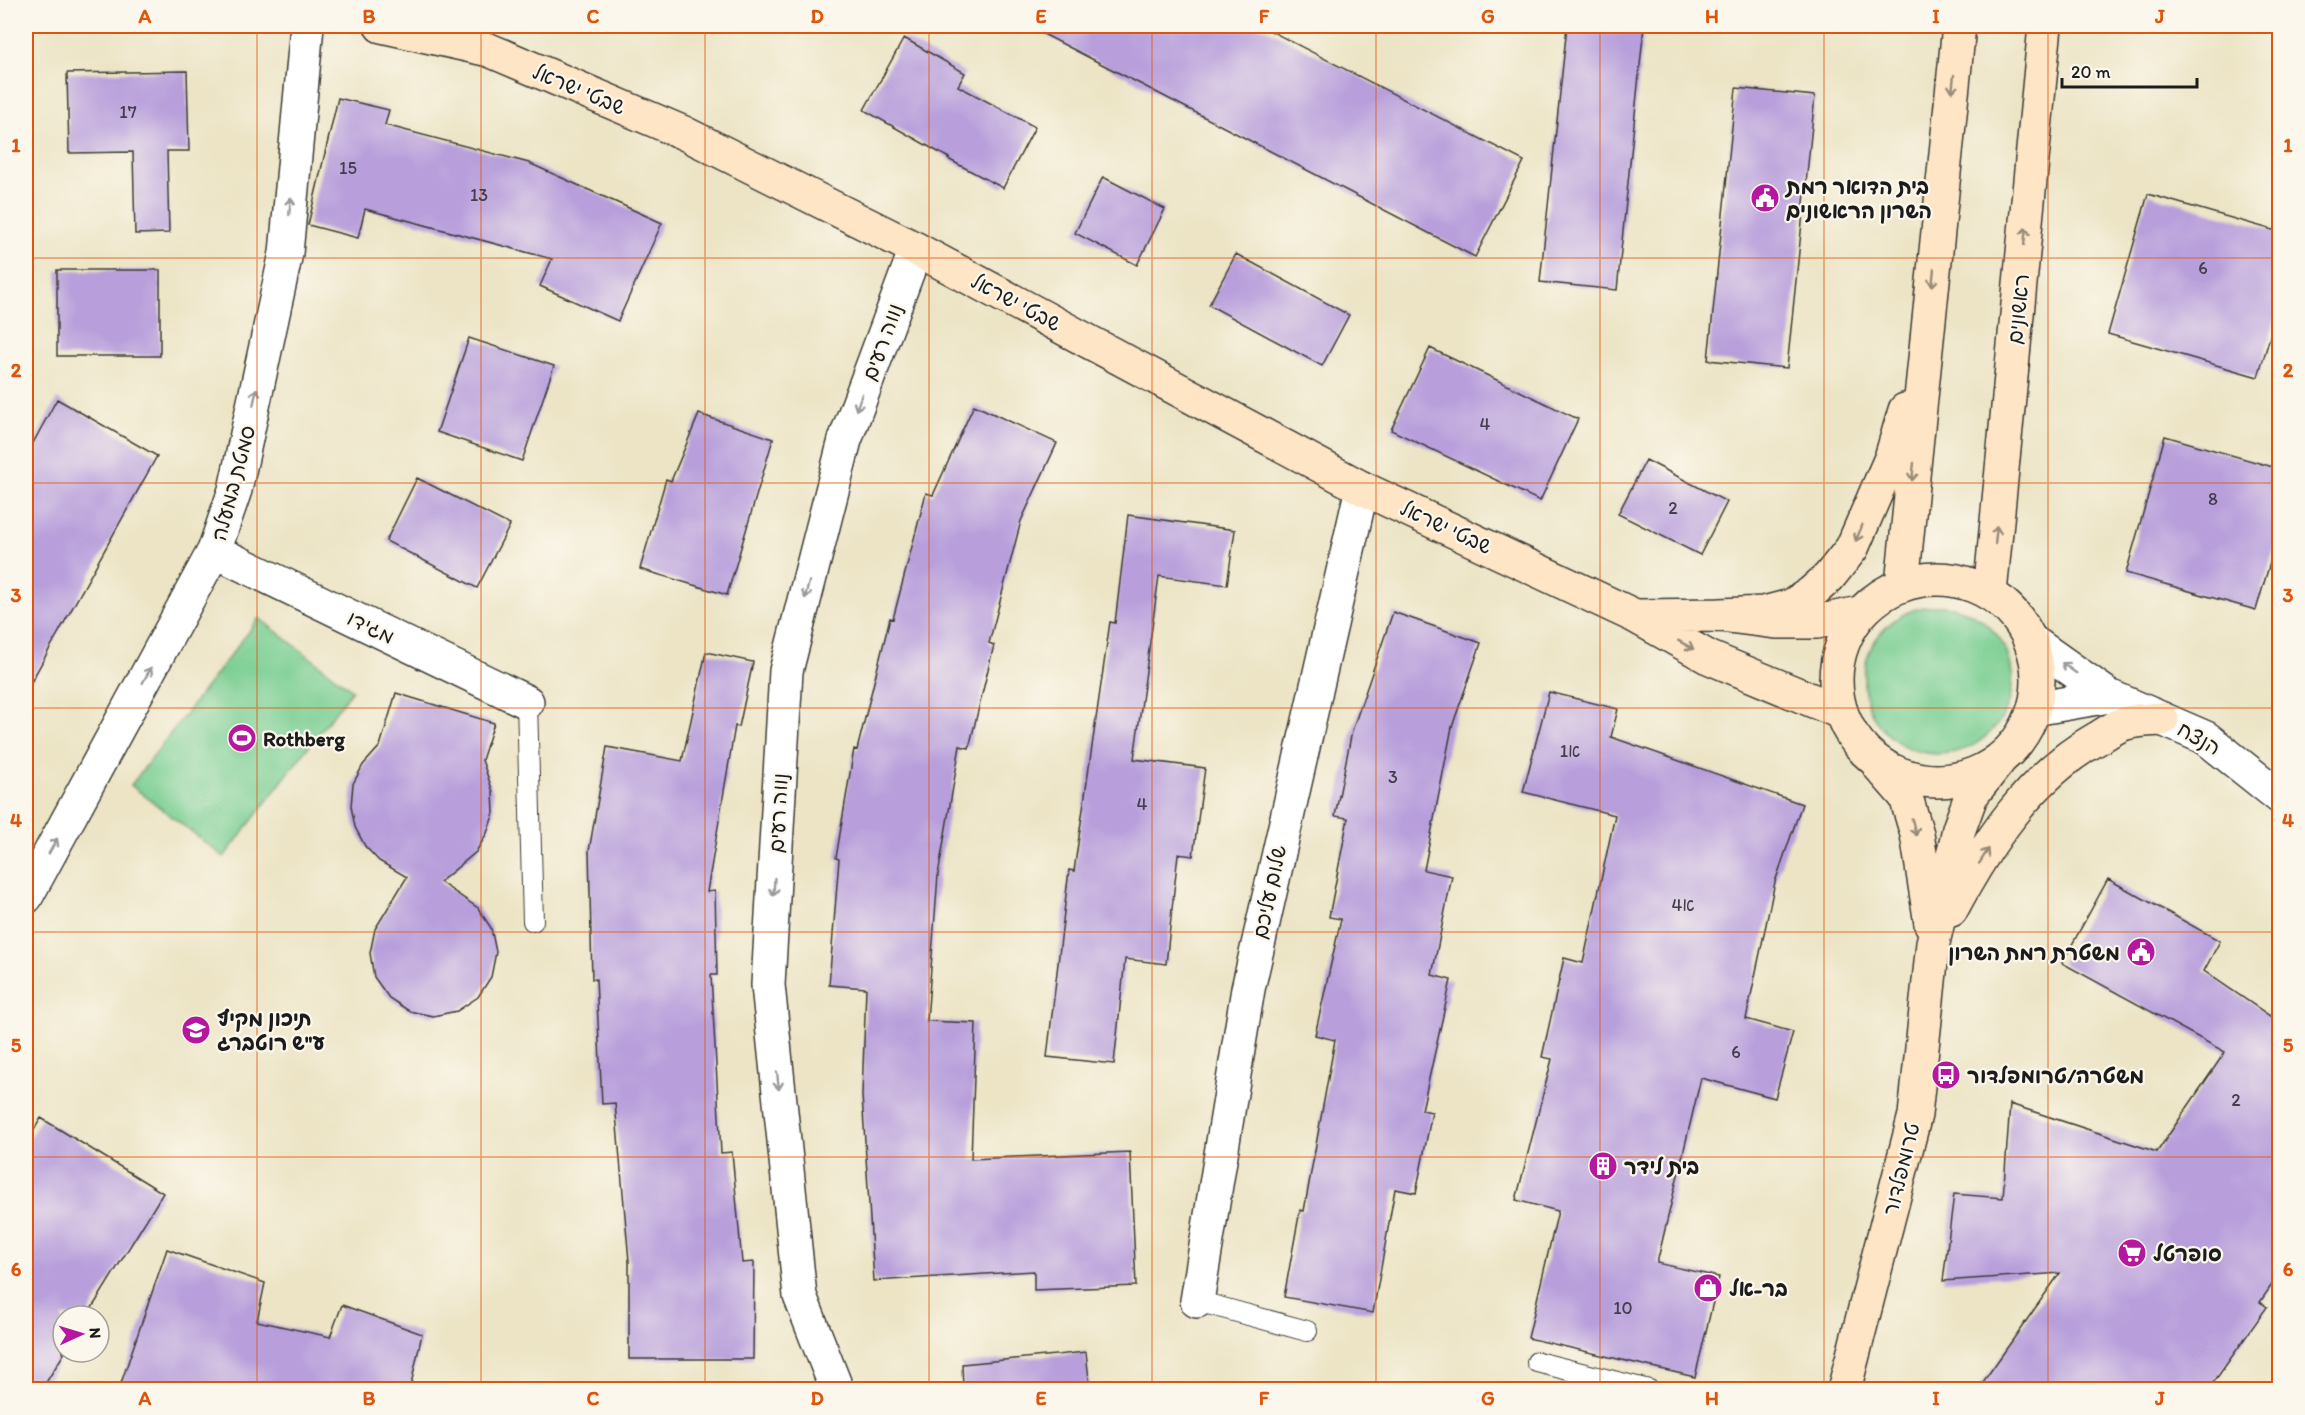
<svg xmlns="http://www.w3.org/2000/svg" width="2305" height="1415" viewBox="0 0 2305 1415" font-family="Itim,'Playpen Sans Hebrew',sans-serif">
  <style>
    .green { fill: #78cd91; stroke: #4a7456; stroke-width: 1.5 }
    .building { fill: #b89fdb }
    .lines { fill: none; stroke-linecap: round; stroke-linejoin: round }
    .lane-casing { stroke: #3b3a35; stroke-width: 22 }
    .street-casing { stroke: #3b3a35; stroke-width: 36 }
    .secondary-casing { stroke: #3b3a35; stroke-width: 36 }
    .lane { stroke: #fff; stroke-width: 20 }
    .street { stroke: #fff; stroke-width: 33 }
    .secondary { stroke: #fde5c5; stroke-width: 33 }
    .oneway { stroke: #988b79 }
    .oneway2 { stroke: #999 }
    .grid { fill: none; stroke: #de560d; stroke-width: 1.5; stroke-opacity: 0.55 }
    .labels { text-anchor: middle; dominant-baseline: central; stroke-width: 4.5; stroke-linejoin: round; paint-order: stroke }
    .number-label { font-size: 18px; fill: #433d4c }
    .street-label { font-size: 21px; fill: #1c1c1c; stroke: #fbf7ec }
    .poi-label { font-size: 21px; font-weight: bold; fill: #1c1c1c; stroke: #fbf7ec; text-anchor: start }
    .neatline { fill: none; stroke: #de560d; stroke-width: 2 }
    .grid-label { font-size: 20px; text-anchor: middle; font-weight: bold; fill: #de560d }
  </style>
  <rect width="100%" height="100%" fill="#fbf7ec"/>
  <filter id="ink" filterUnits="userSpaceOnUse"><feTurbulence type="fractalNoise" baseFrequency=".0167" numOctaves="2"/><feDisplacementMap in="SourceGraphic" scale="12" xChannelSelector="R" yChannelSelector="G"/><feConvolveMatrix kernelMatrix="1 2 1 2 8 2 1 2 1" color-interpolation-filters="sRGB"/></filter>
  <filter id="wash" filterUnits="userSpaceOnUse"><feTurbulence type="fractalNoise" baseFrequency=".008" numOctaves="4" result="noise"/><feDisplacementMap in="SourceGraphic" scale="24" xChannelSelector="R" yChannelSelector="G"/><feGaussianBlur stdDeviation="1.35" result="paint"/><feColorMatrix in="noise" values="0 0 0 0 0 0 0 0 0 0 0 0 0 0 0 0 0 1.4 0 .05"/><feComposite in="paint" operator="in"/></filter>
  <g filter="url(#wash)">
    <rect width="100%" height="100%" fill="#ece4c5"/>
    <!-- green -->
    <path class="green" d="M1864 680a74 74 0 1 1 148 0a74 74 0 1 1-148 0Z
      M259,618L352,690L224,857L131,785Z"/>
    <g id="blocks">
      <!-- building -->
      <path class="building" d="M1028,26H1261L1524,161L1475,257Z
        M1567,26H1644L1617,290L1540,282Z
        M904,38L965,73L958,86L1035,127L1003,188L948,159L949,158L864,110Z
        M187,71L189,151H167L169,233L135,234L133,152L69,153L67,73Z
        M1736,88L1815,96L1787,368L1708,360Z
        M338,98L389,110L385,125L529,163L662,223L618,321L540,286L552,259L365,209L358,238L308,225Z
        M1103,177L1165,209L1137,265L1075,233Z
        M2148,194L2280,232V303L2258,377L2108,334Z
        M1236,254L1349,315L1322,366L1209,305Z
        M57,270H160V356H57Z
        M469,338L554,366L522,461L437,432Z
        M1430,348L1578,419L1540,501L1391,430Z
        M57,399L157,456L26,691V456Z
        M974,405L1057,443L1021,521L989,643L994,645L969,748L960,746L938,875L927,1021L976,1023L971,1159L1130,1152L1136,1286L1034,1290V1271L874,1281L862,1095L866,988L829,985L839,859L836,858L854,749L857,750L890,618L893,619L926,493L933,495Z
        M699,414L773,439L727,595L640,569L666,479L671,481Z
        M2165,436L2280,469V529L2256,610L2126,573Z
        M1646,460L1727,502L1700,555L1618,514Z
        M417,478L510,525L477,588L386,541Z
        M1128,515L1235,530L1227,585L1159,576L1134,759L1205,768L1193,856L1178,854L1166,964L1125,959L1114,1064L1047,1057L1069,870L1074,871L1110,622L1115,623Z
        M1393,612L1481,643L1452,727L1424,870L1452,876L1432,975L1451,980L1422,1110L1432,1112L1416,1193L1395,1189L1373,1313L1284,1297L1300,1210L1304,1211L1335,1040L1315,1035L1341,919L1329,917L1348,818L1335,816L1352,731Z
        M706,652L753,662L739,727L735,726L707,892L715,891L717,975H711L721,1153L732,1152L742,1263L754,1262L753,1359H629V1261L615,1103L602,1104L596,979H592L589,851L607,747L682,761Z
        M1549,692L1618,709L1611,737L1802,804L1775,882L1746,1019L1793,1032L1775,1098L1701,1078L1657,1263L1719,1277L1695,1377L1528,1338L1558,1211L1516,1200L1552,1059L1542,1057L1564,958L1583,963L1615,815L1523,792Z
        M396,693L494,723L482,760L493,792L494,813L487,833L476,852L440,882L478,908L491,928L496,952L491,977L478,997L457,1011L433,1016L409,1011L389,998L374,977L370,953L375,929L407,877L379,861L365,846L355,827L351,806L353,784L363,765L380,746Z
        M2108,879L2220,941L2204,971L2280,1023V1273L2260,1302L2267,1307L2209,1389H1978L2060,1273L1943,1281L1954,1194L2003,1198L2010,1104L2157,1152L2225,1052L2062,963Z
        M41,1118L163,1193L87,1316H63V1352H65L42,1389H26V1144Z
        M167,1249L265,1283L257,1321L330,1337L342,1305L422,1334L410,1389H119Z
        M1086,1352L1090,1389H963L962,1364Z"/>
    </g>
  </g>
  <g filter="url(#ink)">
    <use href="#blocks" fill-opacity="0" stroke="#3b3a35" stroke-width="1.5"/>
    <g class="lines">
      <!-- lane casing -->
      <g class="lane-casing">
        <path id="lane" d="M527,702L533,921
          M1197,1301L1307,1331
          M1537,1362L1649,1390"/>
      </g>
      <!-- street casing -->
      <g class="street-casing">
        <path id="street" d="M214,551L527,702
          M2030,640L2109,696L2206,738L2280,797
          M2034,709L2109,696
          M26,897L214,551L235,490L286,253L307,26
          M1197,1301L1248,989L1362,488
          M837,1390L800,1296L768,985L786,671L845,440L916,249"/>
      </g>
      <!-- secondary casing -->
      <g class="secondary-casing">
        <path id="secondary" d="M381,26L489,50L684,133L916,249L1362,488L1635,616L1708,657L1840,712
          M1836 680a101 101 0 1 1 202 0a101 101 0 1 1-202 0Z
          M1902,584L1959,26
          M1990,593L2045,26
          M1720,615L1764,613L1791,606L1811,593L1829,577L1852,548L1891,458L1905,410
          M1637,616L1720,615L1776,622H1817L1859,613
          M1879,766L1906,797L1917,834L1931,924
          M1951,910C1986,844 2031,775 2098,738C2106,733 2116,726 2126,723C2137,720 2150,720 2162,719
          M1844,1390L1915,1115L1933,943L1959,829L1971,796L2001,758"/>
      </g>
      <!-- lane -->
      <use href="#lane" class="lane"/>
      <!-- street -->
      <use href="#street" class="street"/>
      <!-- secondary -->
      <use href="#secondary" class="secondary"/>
    </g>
    <!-- one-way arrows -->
    <defs><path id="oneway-shaft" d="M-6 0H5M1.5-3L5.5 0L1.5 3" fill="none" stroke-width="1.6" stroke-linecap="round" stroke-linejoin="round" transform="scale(1.5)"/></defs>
    <g class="oneway">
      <use href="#oneway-shaft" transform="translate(1953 84) rotate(96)"/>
      <use href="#oneway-shaft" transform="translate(2025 236) rotate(-84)"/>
      <use href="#oneway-shaft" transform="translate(1933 278) rotate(96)"/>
      <use href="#oneway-shaft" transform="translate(1913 472) rotate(96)"/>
      <use href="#oneway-shaft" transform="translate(1859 533) rotate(113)"/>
      <use href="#oneway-shaft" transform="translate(1996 535) rotate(-84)"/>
      <use href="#oneway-shaft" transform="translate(1686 645) rotate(29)"/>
      <use href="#oneway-shaft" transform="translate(1914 827) rotate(75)"/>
      <use href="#oneway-shaft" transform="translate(1984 856) rotate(-57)"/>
    </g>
    <g class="oneway2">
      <use href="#oneway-shaft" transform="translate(290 206) rotate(-85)"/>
      <use href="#oneway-shaft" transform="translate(255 397) rotate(-78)"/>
      <use href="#oneway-shaft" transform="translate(859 402) rotate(110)"/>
      <use href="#oneway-shaft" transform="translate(807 590) rotate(104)"/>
      <use href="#oneway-shaft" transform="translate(2069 668) rotate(-145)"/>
      <use href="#oneway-shaft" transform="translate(147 675) rotate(-61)"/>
      <use href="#oneway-shaft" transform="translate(53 846) rotate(-61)"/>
      <use href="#oneway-shaft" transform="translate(774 887) rotate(93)"/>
      <use href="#oneway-shaft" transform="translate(778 1081) rotate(84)"/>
    </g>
  </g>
  <!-- grid -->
  <path class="grid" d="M257,26V1390M481,26V1390M705,26V1390M929,26V1390M1152,26V1390M1376,26V1390M1600,26V1390M1824,26V1390M2048,26V1390M26,258H2280M26,483H2280M26,708H2280M26,932H2280M26,1157H2280"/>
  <!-- icons -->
  <defs>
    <g id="civic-disc" transform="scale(1.5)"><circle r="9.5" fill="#b5179e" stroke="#fbf7ec"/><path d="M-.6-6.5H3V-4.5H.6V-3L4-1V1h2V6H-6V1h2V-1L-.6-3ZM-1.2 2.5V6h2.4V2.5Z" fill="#fff"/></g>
    <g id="stadium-disc" transform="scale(1.5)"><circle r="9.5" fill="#b5179e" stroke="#fbf7ec"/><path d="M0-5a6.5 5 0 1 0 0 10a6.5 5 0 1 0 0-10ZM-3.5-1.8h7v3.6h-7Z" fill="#fff"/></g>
    <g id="school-disc" transform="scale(1.5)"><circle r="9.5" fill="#b5179e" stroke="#fbf7ec"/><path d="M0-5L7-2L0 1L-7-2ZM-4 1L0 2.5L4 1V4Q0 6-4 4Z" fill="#fff"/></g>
    <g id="bus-disc" transform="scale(1.5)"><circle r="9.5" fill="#b5179e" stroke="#fbf7ec"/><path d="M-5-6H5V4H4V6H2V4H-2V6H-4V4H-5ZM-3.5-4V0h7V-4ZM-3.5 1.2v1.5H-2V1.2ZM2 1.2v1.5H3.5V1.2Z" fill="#fff"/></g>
    <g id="building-disc" transform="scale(1.5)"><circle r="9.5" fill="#b5179e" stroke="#fbf7ec"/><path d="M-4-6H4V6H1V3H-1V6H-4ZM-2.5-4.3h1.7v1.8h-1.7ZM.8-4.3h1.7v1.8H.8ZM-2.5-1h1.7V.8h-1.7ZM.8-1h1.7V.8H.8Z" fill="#fff"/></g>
    <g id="supermarket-disc" transform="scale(1.5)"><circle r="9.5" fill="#b5179e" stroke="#fbf7ec"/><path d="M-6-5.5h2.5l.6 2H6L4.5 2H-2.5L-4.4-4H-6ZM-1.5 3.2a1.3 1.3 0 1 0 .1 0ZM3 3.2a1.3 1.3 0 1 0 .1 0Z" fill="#fff"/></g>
    <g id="shop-disc" transform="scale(1.5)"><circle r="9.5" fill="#b5179e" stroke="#fbf7ec"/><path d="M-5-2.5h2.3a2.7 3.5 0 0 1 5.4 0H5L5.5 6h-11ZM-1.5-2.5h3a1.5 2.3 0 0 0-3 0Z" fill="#fff"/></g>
  </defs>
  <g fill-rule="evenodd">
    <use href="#civic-disc" x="1765" y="198"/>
    <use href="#stadium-disc" x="242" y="738"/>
    <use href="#civic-disc" x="2141" y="952"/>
    <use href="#school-disc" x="196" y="1030"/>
    <use href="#bus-disc" x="1946" y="1075"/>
    <use href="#building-disc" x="1603" y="1166"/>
    <use href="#supermarket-disc" x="2132" y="1253"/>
    <use href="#shop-disc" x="1708" y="1288"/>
  </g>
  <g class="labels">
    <!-- number labels -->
    <g class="number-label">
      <text x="128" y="112">17</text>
      <text x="348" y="168">15</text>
      <text x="479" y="195">13</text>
      <text x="2203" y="268">6</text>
      <text x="1485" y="424">4</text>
      <text x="2213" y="499">8</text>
      <text x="1673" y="508">2</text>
      <text x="1570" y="751">1א</text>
      <text x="1393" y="777">3</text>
      <text x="1142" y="804">4</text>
      <text x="1683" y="905">4א</text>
      <text x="1736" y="1052">6</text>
      <text x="2236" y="1100">2</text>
      <text x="1623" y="1308">10</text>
    </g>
    <!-- street labels -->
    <g class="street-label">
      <text transform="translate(579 89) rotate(23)">שבטי ישראל</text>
      <text transform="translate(1016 302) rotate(28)">שבטי ישראל</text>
      <text transform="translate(2018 309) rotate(-84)">ראשונים</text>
      <text transform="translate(882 342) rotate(-70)">נווה רעים</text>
      <text transform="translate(233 483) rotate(-75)">סמטת במעלה</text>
      <text transform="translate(1446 527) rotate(25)">שבטי ישראל</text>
      <text transform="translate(371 627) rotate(26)">מגידו</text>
      <text transform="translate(2199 738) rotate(29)">הנצח</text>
      <text transform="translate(778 813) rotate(-87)">נווה רעים</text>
      <text transform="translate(1269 892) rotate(-78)">שלום עליכם</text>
      <text transform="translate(1901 1169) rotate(-76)">טרומפלדור</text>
    </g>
    <!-- poi labels -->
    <g class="poi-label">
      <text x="1786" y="186">בית הדואר רמת<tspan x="1786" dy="24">השרון הראשונים</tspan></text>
      <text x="263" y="738">Rothberg</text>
      <text x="2120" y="952" text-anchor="end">משטרת רמת השרון</text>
      <text x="217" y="1018">תיכון מקיף<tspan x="217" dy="24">ע"ש רוטברג</tspan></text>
      <text x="1967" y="1075">משטרה/טרומפלדור</text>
      <text x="1624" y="1166">בית לידר</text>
      <text x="2153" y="1253">סופרטל</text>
      <text x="1729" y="1288">בר-אל</text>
    </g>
  </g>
  <!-- margin -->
  <rect width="2305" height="1415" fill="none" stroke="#fbf7ec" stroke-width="66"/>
  <!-- north arrow -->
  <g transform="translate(81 1334) rotate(86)"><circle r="28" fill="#fbf7ec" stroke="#a29f99" stroke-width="1.5"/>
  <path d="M0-4.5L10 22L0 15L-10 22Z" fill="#b5179e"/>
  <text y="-9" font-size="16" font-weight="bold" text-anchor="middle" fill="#1c1c1c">N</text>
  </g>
  <!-- scale -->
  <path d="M2062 78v9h135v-9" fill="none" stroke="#1c1c1c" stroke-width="3"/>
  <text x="2071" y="78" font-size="18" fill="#1c1c1c" stroke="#fbf7ec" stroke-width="4.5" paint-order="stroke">20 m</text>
  <rect x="33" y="33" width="2239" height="1349" class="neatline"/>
  <g class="grid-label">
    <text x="145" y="23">A</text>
    <text x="369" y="23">B</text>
    <text x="593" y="23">C</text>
    <text x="817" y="23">D</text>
    <text x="1041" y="23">E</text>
    <text x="1264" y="23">F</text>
    <text x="1488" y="23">G</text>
    <text x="1712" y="23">H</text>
    <text x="1936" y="23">I</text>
    <text x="2160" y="23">J</text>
    <text x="16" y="152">1</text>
    <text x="2288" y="152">1</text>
    <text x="16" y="377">2</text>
    <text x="2288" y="377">2</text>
    <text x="16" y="602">3</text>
    <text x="2288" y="602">3</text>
    <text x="16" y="827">4</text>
    <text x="2288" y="827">4</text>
    <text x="16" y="1052">5</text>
    <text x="2288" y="1052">5</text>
    <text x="16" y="1276">6</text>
    <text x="2288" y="1276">6</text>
    <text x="145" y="1405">A</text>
    <text x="369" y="1405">B</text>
    <text x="593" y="1405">C</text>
    <text x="817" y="1405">D</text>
    <text x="1041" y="1405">E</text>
    <text x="1264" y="1405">F</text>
    <text x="1488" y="1405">G</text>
    <text x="1712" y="1405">H</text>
    <text x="1936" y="1405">I</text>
    <text x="2160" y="1405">J</text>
  </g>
</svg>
